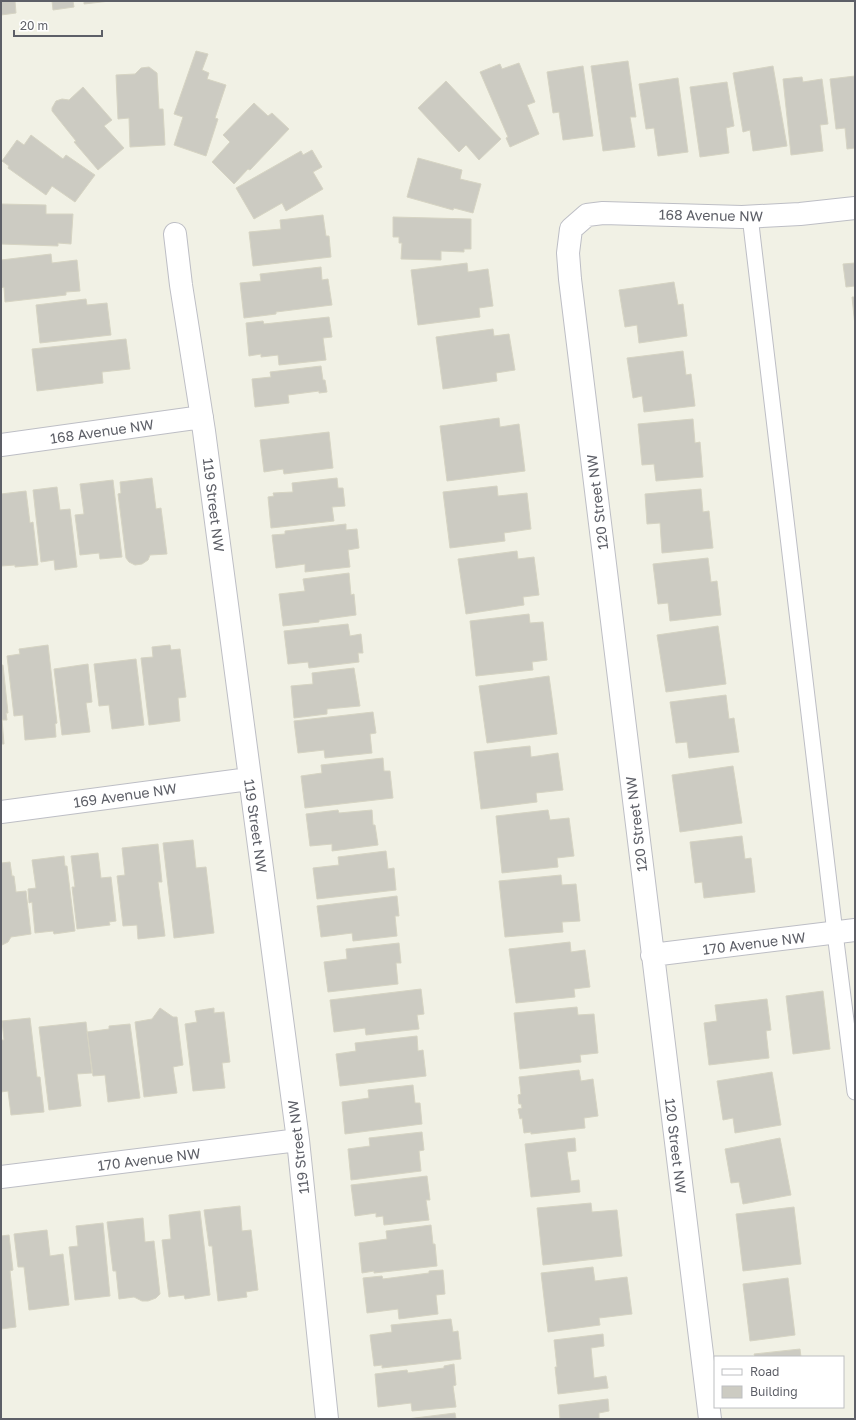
<svg xmlns="http://www.w3.org/2000/svg" width="856" height="1420" viewBox="0 0 856 1420" font-family="'Golos Text',sans-serif">
  <style>
    .building { fill: #cccbc2; stroke: #d6d4c3 }
    .lines { fill: none; stroke-linecap: round; stroke-linejoin: round }
    .service-casing { stroke: #bdbec5; stroke-width: 17 }
    .minor-casing { stroke: #bdbec5; stroke-width: 24 }
    .service { stroke: #fff; stroke-width: 15 }
    .minor { stroke: #fff; stroke-width: 22 }
    .labels { text-anchor: middle; dominant-baseline: central; stroke-width: 3; stroke-linejoin: round; paint-order: stroke }
    .street-label { font-size: 14px; fill: #5d5f67; stroke: #fff }
  </style>
  <rect width="100%" height="100%" fill="#f1f1e5"/>
  <!-- building -->
  <path class="building" d="M1,1H15L16,13L1,15Z
    M52,1H73L74,7L53,10Z
    M84,1H110L84,4Z
    M196,51L208,54L202,70L209,73L207,79L226,85L215,118L218,119L206,156L174,145L183,117L174,114Z
    M628,61L636,117H630L635,147L603,151L591,66Z
    M519,63L535,102L527,105L539,134L510,147L506,138L508,137L480,72L500,64L502,69Z
    M583,66L593,136L563,140L559,112L553,113L547,72Z
    M773,66L787,146L753,151L750,130L743,132L733,73Z
    M149,67L157,73L159,109H163L165,145L130,147L129,118L118,119L116,75L135,74L141,68Z
    M855,76V148L847,149L845,128L836,129L830,79Z
    M802,77L803,82L822,79L828,124L820,125L823,151L791,155L783,79Z
    M678,78L688,152L658,156L654,128L646,129L639,84Z
    M446,81L501,139L479,160L466,145L459,152L418,108Z
    M727,82L734,126L726,128L729,153L700,157L690,87Z
    M83,87L112,120L104,126L124,148L98,170L74,142L76,141L52,111V108L56,101L62,99L69,100Z
    M254,103L268,116L272,113L289,129L250,170L248,169L234,184L212,162L230,142L223,135Z
    M31,135L63,159L66,155L95,175L75,202L52,186L46,195L8,168L9,166L2,161L17,140L24,145Z
    M312,150L322,167L313,172L323,189L286,211L282,203L254,219L236,188L301,151L303,155Z
    M418,158L462,170L460,179L481,184L473,213L454,208L453,210L407,197Z
    M1,204L46,205V214H73L71,244L58,243V246L1,244Z
    M323,215L326,236H329L331,257L253,266L249,232L281,229L280,220Z
    M393,217L471,219V249H464V252L441,251V260L401,259L402,243H399V237H393Z
    M51,254L52,263L77,260L80,291L66,292V295L5,302L4,287L1,288V260Z
    M467,263L468,272L488,269L493,306L479,308L480,317L418,325L411,270Z
    M855,263V286L846,287L843,264Z
    M321,267L322,280L328,279L332,305L276,312V314L244,318L240,283L261,281L260,274Z
    M674,282L678,305L683,304L687,336L639,343L637,325L625,327L619,290Z
    M852,297H855V326Z
    M86,299L87,305L107,303L111,335L40,343L36,305Z
    M329,317L332,337L323,338L326,360L279,365L278,355L261,357V354L249,356L246,323L263,321L264,324Z
    M493,329L494,336L509,334L515,370L496,373L497,381L443,389L436,337Z
    M126,339L130,369L102,372L103,383L37,391L32,349Z
    M683,351L686,375L691,374L695,406L644,412L642,396L633,398L627,358Z
    M321,366L323,380H325L327,392L319,393V391L288,395L289,403L255,407L252,379L271,377L270,372Z
    M499,418L500,427L519,424L525,471L447,481L440,426Z
    M693,419L695,443L700,442L703,477L656,481L654,464L642,465L638,424Z
    M329,432L333,468L284,474L283,469L264,472L260,440Z
    M152,478L156,509L161,508L167,554L150,555L148,560L142,564L135,565L129,562L126,558L118,494L121,493L120,482Z
    M337,478L338,488H343L345,506L332,507L334,521L271,528L268,497L274,496L273,493L293,492L292,483Z
    M113,480L122,557L100,559L99,553L80,555L75,515L84,514L80,484Z
    M497,486L498,496L527,493L531,529L504,533L505,541L450,548L443,492Z
    M57,487L60,510L70,509L77,567L55,570L54,560L41,562L33,490Z
    M701,489L703,512L709,511L713,548L662,553L660,523L647,524L645,494Z
    M26,491L30,523L33,522L38,565L15,567V565L1,566V494Z
    M346,524V530L357,529L359,548L348,550L350,567L305,572V564L276,568L272,535L285,534V531Z
    M517,551L518,559L534,557L539,595L523,597L524,605L466,614L458,559Z
    M708,558L711,582L717,581L721,615L670,621L668,603L658,604L653,564Z
    M349,573L351,595L354,594L356,615L319,620V622L283,626L279,594L305,591L303,579Z
    M529,614L530,623L543,622L547,660L532,662L533,670L476,676L470,621Z
    M348,624L350,636L361,634L363,653H358L359,662L309,668L308,662L288,664L284,631Z
    M718,626L726,684L666,692L657,635Z
    M48,645L57,723L55,724L56,737L25,740L23,715L14,716L7,656L20,654L19,649Z
    M170,645L171,650L180,649L186,697L178,698L180,721L149,725L141,658L153,657L152,647Z
    M136,659L144,725L112,729L109,705L99,706L94,664Z
    M88,664L92,702L86,703L90,732L62,735L54,669Z
    M1,665H3L8,713H6L7,720H2L4,744H1Z
    M354,668L360,706L327,709V714L294,718L291,686L313,684L312,673Z
    M549,676L557,734L487,743L479,686Z
    M726,695L729,719L734,718L739,752L689,758L687,742L676,743L670,702Z
    M373,712L376,733L370,734L372,753L325,758L324,750L298,753L294,721Z
    M530,746L531,757L558,753L563,790L536,793L537,802L481,809L474,752Z
    M383,758L384,771H390L393,798L305,808L301,776L322,773L321,765Z
    M733,766L742,823L680,832L672,775Z
    M338,810L339,813L372,810L373,825H375L378,845L332,851V844L310,846L306,814Z
    M548,810L550,820L569,818L574,856L557,858L558,867L502,873L496,816Z
    M742,836L745,859L751,858L755,892L704,898L702,882L695,883L690,842Z
    M193,840L196,868L206,867L214,933L174,938L163,843Z
    M158,844L162,882H158L165,936L138,939L137,925L123,926L117,876L125,875L122,848Z
    M386,851L388,869L394,868L396,890L317,899L313,868L339,865L338,857Z
    M98,853L101,878L111,877L116,921L109,922L110,925L77,929L72,887H75L71,856Z
    M64,856L65,866H67L75,931L54,934L53,931L35,933L32,902L29,903L28,889L36,888L32,860Z
    M10,862L12,876H14L16,892L26,891L31,934L11,937L8,942L2,945L1,863Z
    M561,875L562,885L576,884L580,921L562,922L563,932L505,937L499,881Z
    M397,896L399,916H395L397,936L353,941L352,933L321,937L317,906Z
    M570,942L571,952L585,950L590,987L574,989L575,997L516,1003L509,949Z
    M399,943L401,963H396L398,984L328,992L324,962L347,959L346,949Z
    M421,989L424,1014L417,1015L419,1029L366,1035L365,1028L334,1032L330,1000Z
    M823,991L830,1049L793,1054L786,996Z
    M767,999L771,1030L766,1031L769,1058L709,1065L704,1023L717,1021L715,1005Z
    M577,1007L578,1015L594,1014L598,1053L580,1055L581,1062L520,1069L514,1013Z
    M160,1008L173,1017H177L183,1065L173,1067L177,1093L144,1097L135,1022L152,1019Z
    M214,1008V1013L224,1012L230,1062L222,1063L225,1088L193,1091L185,1024L197,1022L195,1011Z
    M30,1018L37,1077H40L44,1112L11,1115L8,1091L1,1092V1040H4L2,1021Z
    M86,1022L92,1073L77,1074L81,1106L49,1110L39,1027Z
    M130,1024L140,1098L108,1102L105,1075L93,1076L87,1032L109,1029V1026Z
    M417,1036L418,1051L423,1050L426,1076L340,1086L336,1054L356,1051L355,1043Z
    M579,1070L581,1081L593,1079L598,1116L584,1118L585,1128L531,1134V1132L524,1133L522,1118L520,1119L518,1109L522,1108L521,1104H519L518,1095L521,1094L519,1077Z
    M772,1072L781,1125L735,1133L733,1118L723,1120L717,1081Z
    M413,1085L415,1103H420L422,1124L345,1134L342,1102L369,1098L368,1090Z
    M422,1132L424,1150L419,1151L421,1171L351,1180L348,1149L370,1146L369,1138Z
    M575,1138L576,1151L567,1152L571,1181L579,1180L580,1192L531,1197L525,1144Z
    M780,1138L791,1195L743,1204L739,1182L731,1183L725,1149Z
    M427,1176L430,1200H426L429,1220L384,1225L383,1216L376,1217V1213L355,1216L351,1185Z
    M591,1203L592,1212L617,1210L622,1256L543,1265L537,1208Z
    M240,1206L242,1231L251,1230L258,1290L246,1292L247,1297L218,1301L212,1246H209L204,1210Z
    M794,1207L801,1264L743,1271L736,1214Z
    M200,1211L210,1295L185,1299L184,1295L169,1297L162,1240L171,1239L169,1215Z
    M143,1218L145,1242L154,1241L160,1294L156,1298L148,1301H142L134,1297L119,1299L116,1271H113L107,1222Z
    M103,1223L110,1296L75,1300L69,1247L78,1246L76,1226Z
    M431,1225L433,1244H435L437,1266L374,1273V1271L362,1273L359,1243L387,1239L386,1231Z
    M47,1230L50,1256L63,1254L69,1305L29,1310L24,1267H18L14,1234Z
    M9,1235L13,1270L10,1271L16,1327L1,1329V1236Z
    M593,1267L595,1281L627,1277L632,1314L599,1318L600,1325L548,1332L541,1273Z
    M443,1270L445,1294L436,1295L438,1314L399,1319L398,1309L367,1313L363,1278L382,1276L383,1279L429,1273V1271Z
    M788,1278L795,1335L750,1341L743,1284Z
    M451,1319L453,1332L458,1331L461,1359L382,1368V1365L374,1366L370,1335L392,1332L391,1325Z
    M603,1334L604,1346L591,1348L594,1378L606,1376L608,1388L558,1394L555,1367H557L554,1340Z
    M800,1349L801,1357H755L754,1354Z
    M454,1364L456,1385L453,1386L456,1407L412,1411L411,1403L378,1407L375,1374L407,1370L408,1373L444,1368V1366Z
    M608,1399L609,1411L599,1413V1419H560L559,1405Z
    M455,1413L456,1419H407Z"/>
  <g class="lines">
    <!-- service casing -->
    <g class="service-casing">
      <path id="service" d="M750,216L835,933L855,1092"/>
    </g>
    <!-- minor casing -->
    <g class="minor-casing">
      <path id="minor" d="M175,234L181,285L204,431L298,1140L327,1419
        M1,445L202,417
        M1,812L249,779
        M652,955L855,930
        M1,1177L298,1140
        M710,1419L570,279L568,253L571,229L587,215L603,213L742,217L800,214L855,208"/>
    </g>
    <!-- service -->
    <use href="#service" class="service"/>
    <!-- minor -->
    <use href="#minor" class="minor"/>
  </g>
  <g class="labels">
    <!-- street labels -->
    <g class="street-label">
      <text transform="translate(711 215) rotate(1)">168 Avenue NW</text>
      <text transform="translate(102 431) rotate(-8)">168 Avenue NW</text>
      <text transform="translate(597 502) rotate(-97)">120 Street NW</text>
      <text transform="translate(214 505) rotate(83)">119 Street NW</text>
      <text transform="translate(125 795) rotate(-8)">169 Avenue NW</text>
      <text transform="translate(636 824) rotate(-97)">120 Street NW</text>
      <text transform="translate(256 826) rotate(82)">119 Street NW</text>
      <text transform="translate(754 943) rotate(-7)">170 Avenue NW</text>
      <text transform="translate(676 1146) rotate(83)">120 Street NW</text>
      <text transform="translate(298 1147) rotate(-97)">119 Street NW</text>
      <text transform="translate(149 1159) rotate(-7)">170 Avenue NW</text>
    </g>
  </g>
  <!-- border -->
  <rect width="856" height="1420" fill="none" stroke="#5d5f67" stroke-width="4"/>
  <!-- legend -->
  <rect x="714" y="1356" width="130" height="52" fill="#ffffff" stroke="#bebfc2"/>
  <rect x="722" y="1369" width="20" height="6" fill="#ffffff" stroke="#bebfc2"/>
  <text x="750" y="1376" font-size="12" fill="#5d5f67">Road</text>
  <rect x="722" y="1386" width="20" height="12" fill="#cccbc2" stroke="#bebfc2"/>
  <text x="750" y="1396" font-size="12" fill="#5d5f67">Building</text>
  <!-- scale -->
  <path d="M14 30v6h88v-6" fill="none" stroke="#5d5f67" stroke-width="2"/>
  <text x="20" y="30" font-size="12" fill="#5d5f67" stroke="#ffffff" stroke-width="3" paint-order="stroke">20 m</text>
</svg>
